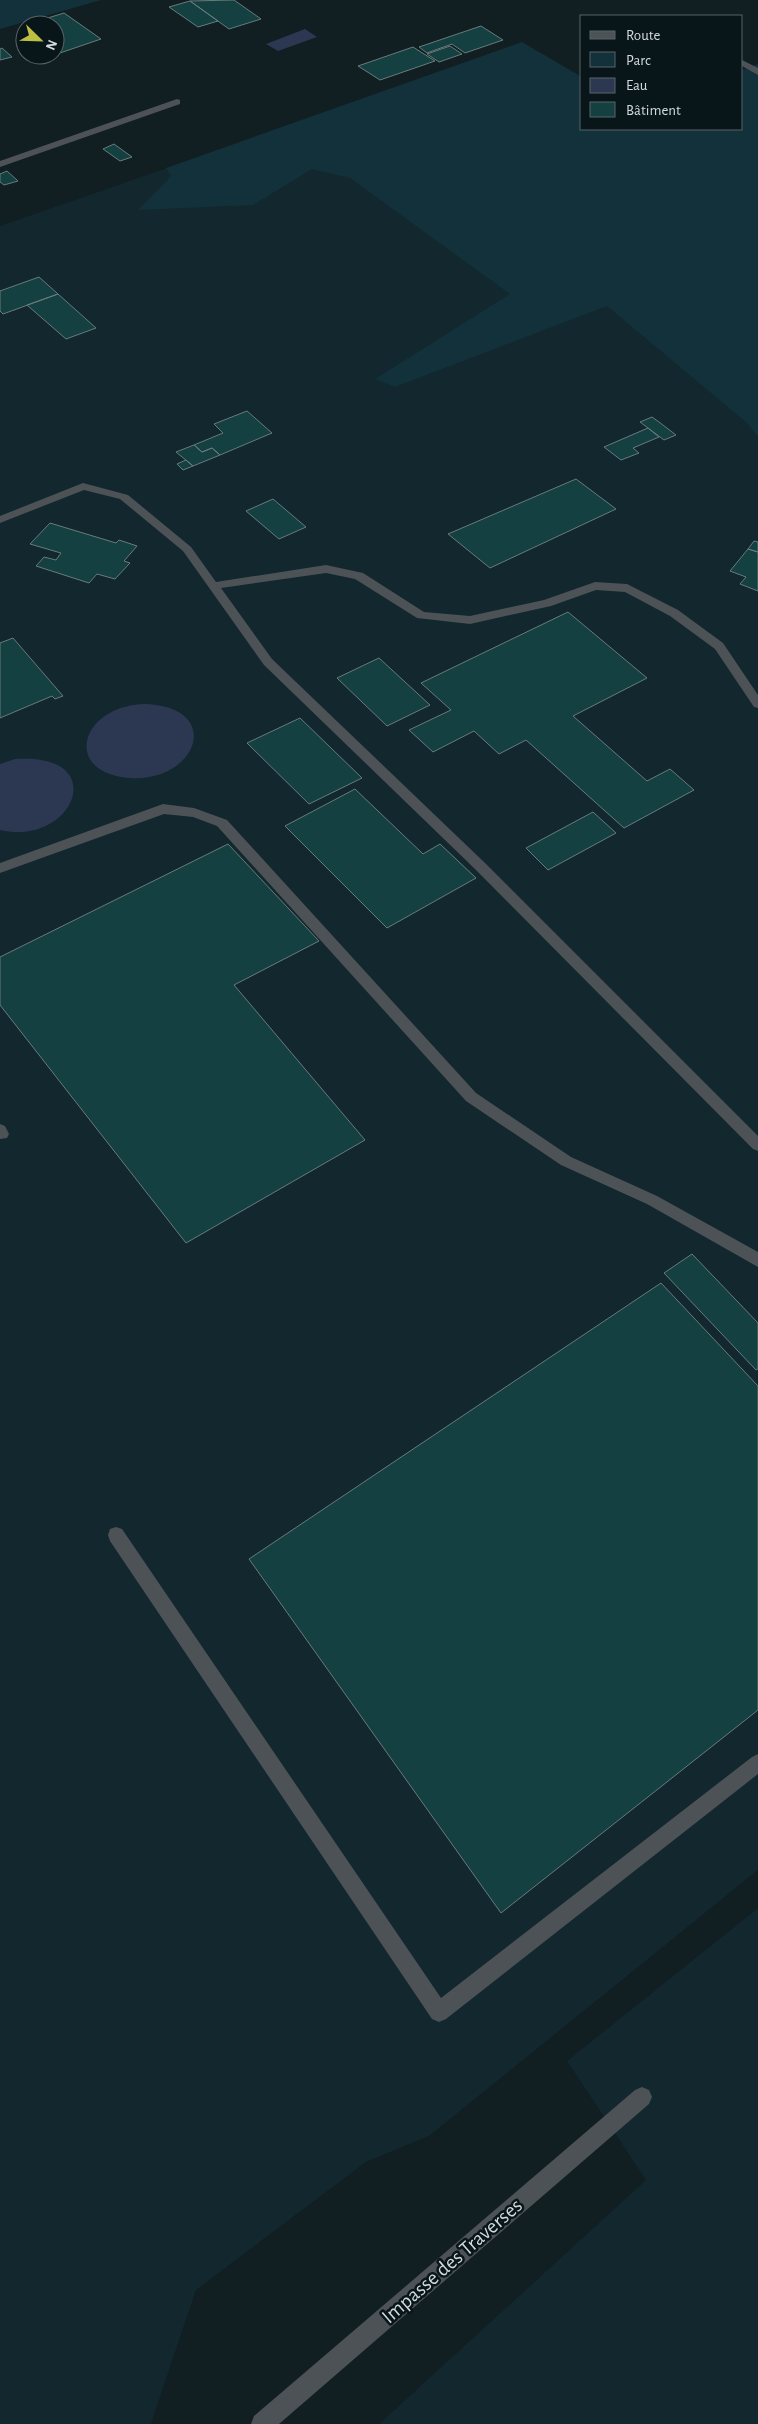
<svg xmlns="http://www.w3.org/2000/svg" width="758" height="2424" viewBox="0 0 758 2424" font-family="'Alegreya Sans',sans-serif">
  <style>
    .built { fill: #12272e }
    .green { fill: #13313a }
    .water { fill: #2c3851 }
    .building { fill: #144041; stroke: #697b7b }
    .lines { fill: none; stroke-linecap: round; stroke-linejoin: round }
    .minor { fill: #4d5256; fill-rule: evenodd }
    .labels { text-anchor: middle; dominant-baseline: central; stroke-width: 5; stroke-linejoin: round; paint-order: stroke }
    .near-street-label { font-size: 21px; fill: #d2dadd; stroke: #081519 }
  </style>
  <rect width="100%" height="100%" fill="#111e22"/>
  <!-- built -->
  <path class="built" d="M339,108L758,318V1870L429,2136L366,2162L196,2290L151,2424H0V226Z
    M758,1908V2424H379L646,2180L567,2061Z"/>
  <!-- green -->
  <path class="green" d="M0,0H101L0,29Z
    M522,42L582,77V129H742V70L758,64V437L747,423L607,306L395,387L375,379L510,294L350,178L312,169L253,205L138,210L171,176L166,168Z"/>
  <!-- water -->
  <path class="water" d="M305,29L317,37L278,51L266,44Z
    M144,704C225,706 198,783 129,778C61,772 81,706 144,704Z
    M15,759C113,752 74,847 0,830V764Z"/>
  <!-- building -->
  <path class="building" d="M234,0L261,19L229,29L190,1Z
    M190,1L218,21L198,27L169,7Z
    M64,13L101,39L60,53L55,49V25H25Z
    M481,26L503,40L465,53L452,44L427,53L419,47Z
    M450,46L462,54L439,62L427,54Z
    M413,47L435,61L380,80L358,66Z
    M2,48L12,57L0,60V49Z
    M114,144L132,157L120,161L103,149Z
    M7,171L18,181L4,185L0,182V174Z
    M39,277L58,294L3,314L0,311V291Z
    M58,294L96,328L66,339L27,305Z
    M247,411L272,433L220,455L212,448L202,452L194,445L223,433L214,424Z
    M652,417L659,422L676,435L664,440L640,422Z
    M648,428L659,437L633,448L639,453L621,460L604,447Z
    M194,445L202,452L212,448L220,455L193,466L176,452Z
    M186,460L193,466L183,470L177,464Z
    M576,479L616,509L490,568L448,534Z
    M273,499L306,527L279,539L246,511Z
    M50,523L116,543L119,540L137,546L124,561L130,563L115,579L97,574L89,583L36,566L44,557L56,560L61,553L30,544Z
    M754,541L758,542V552L748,549Z
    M748,549L758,552V591L740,584L746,577L730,571Z
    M568,612L647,678L573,716L647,781L670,769L694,790L624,828L526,740L499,754L474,731L433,752L409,730L451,710L421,683Z
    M13,638L63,696L55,699L52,696L0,718V643Z
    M379,658L430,705L387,726L337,678Z
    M300,718L362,778L309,804L247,743Z
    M355,789L423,854L440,844L476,878L387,928L285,826Z
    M593,812L616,833L548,870L526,848Z
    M228,844L319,941L234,985L365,1140L186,1243L0,1005V957Z
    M692,1254L758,1323V1369L756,1370L664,1273Z
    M661,1283L758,1386V1710L501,1913L249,1559Z"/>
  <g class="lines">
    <!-- minor -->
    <path class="minor" d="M742,60L758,68V75L742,66Z
      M177,99L180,100V104L0,167V161Z
      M83,483L128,495L191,547L216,582L326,565L363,573L424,612L470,616L544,600L595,582L627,584L678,610L723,643L758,695V708L754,707L715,649L670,616L625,592L596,590L551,606L470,624L417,618L355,579L326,573L221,588L272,659L485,863L758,1136V1151L753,1149L475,869L264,665L183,551L120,499L84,490L0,523V516Z
      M163,804L194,808L227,820L476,1093L571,1157L657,1196L758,1252V1267L647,1204L561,1165L466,1101L217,826L193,817L164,814L0,873V863Z
      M0,1124L5,1126L9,1134L7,1138L0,1139Z
      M116,1527L122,1529L441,1998L752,1757L758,1754V1774L446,2019L439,2022L432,2019L110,1541L108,1535L110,1529Z
      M642,2087L649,2090L652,2097L649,2104L279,2424H251L254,2416L635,2090Z"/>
  </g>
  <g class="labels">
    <!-- near-street labels -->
    <g class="near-street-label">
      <text transform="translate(452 2261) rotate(-41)">Impasse des Traverses</text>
    </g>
  </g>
  <!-- legend -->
  <rect x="580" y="15" width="162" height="115" fill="#081519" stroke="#596467"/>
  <rect x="590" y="31" width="25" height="8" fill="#4d5256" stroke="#596467"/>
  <text x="626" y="40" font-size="15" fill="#d2dadd">Route</text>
  <rect x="590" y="52" width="25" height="15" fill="#13313a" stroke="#596467"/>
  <text x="626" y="65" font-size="15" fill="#d2dadd">Parc</text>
  <rect x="590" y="78" width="25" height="15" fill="#2c3851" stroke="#596467"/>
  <text x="626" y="90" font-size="15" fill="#d2dadd">Eau</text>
  <rect x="590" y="102" width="25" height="15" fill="#144041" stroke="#596467"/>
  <text x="626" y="115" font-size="15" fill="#d2dadd">Bâtiment</text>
  <!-- north arrow -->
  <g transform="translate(40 40) rotate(113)"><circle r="24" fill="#081519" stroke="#596467"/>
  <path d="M0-4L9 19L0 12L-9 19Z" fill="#bcbf43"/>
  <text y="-8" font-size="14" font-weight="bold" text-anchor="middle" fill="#d2dadd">N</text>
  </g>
</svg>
